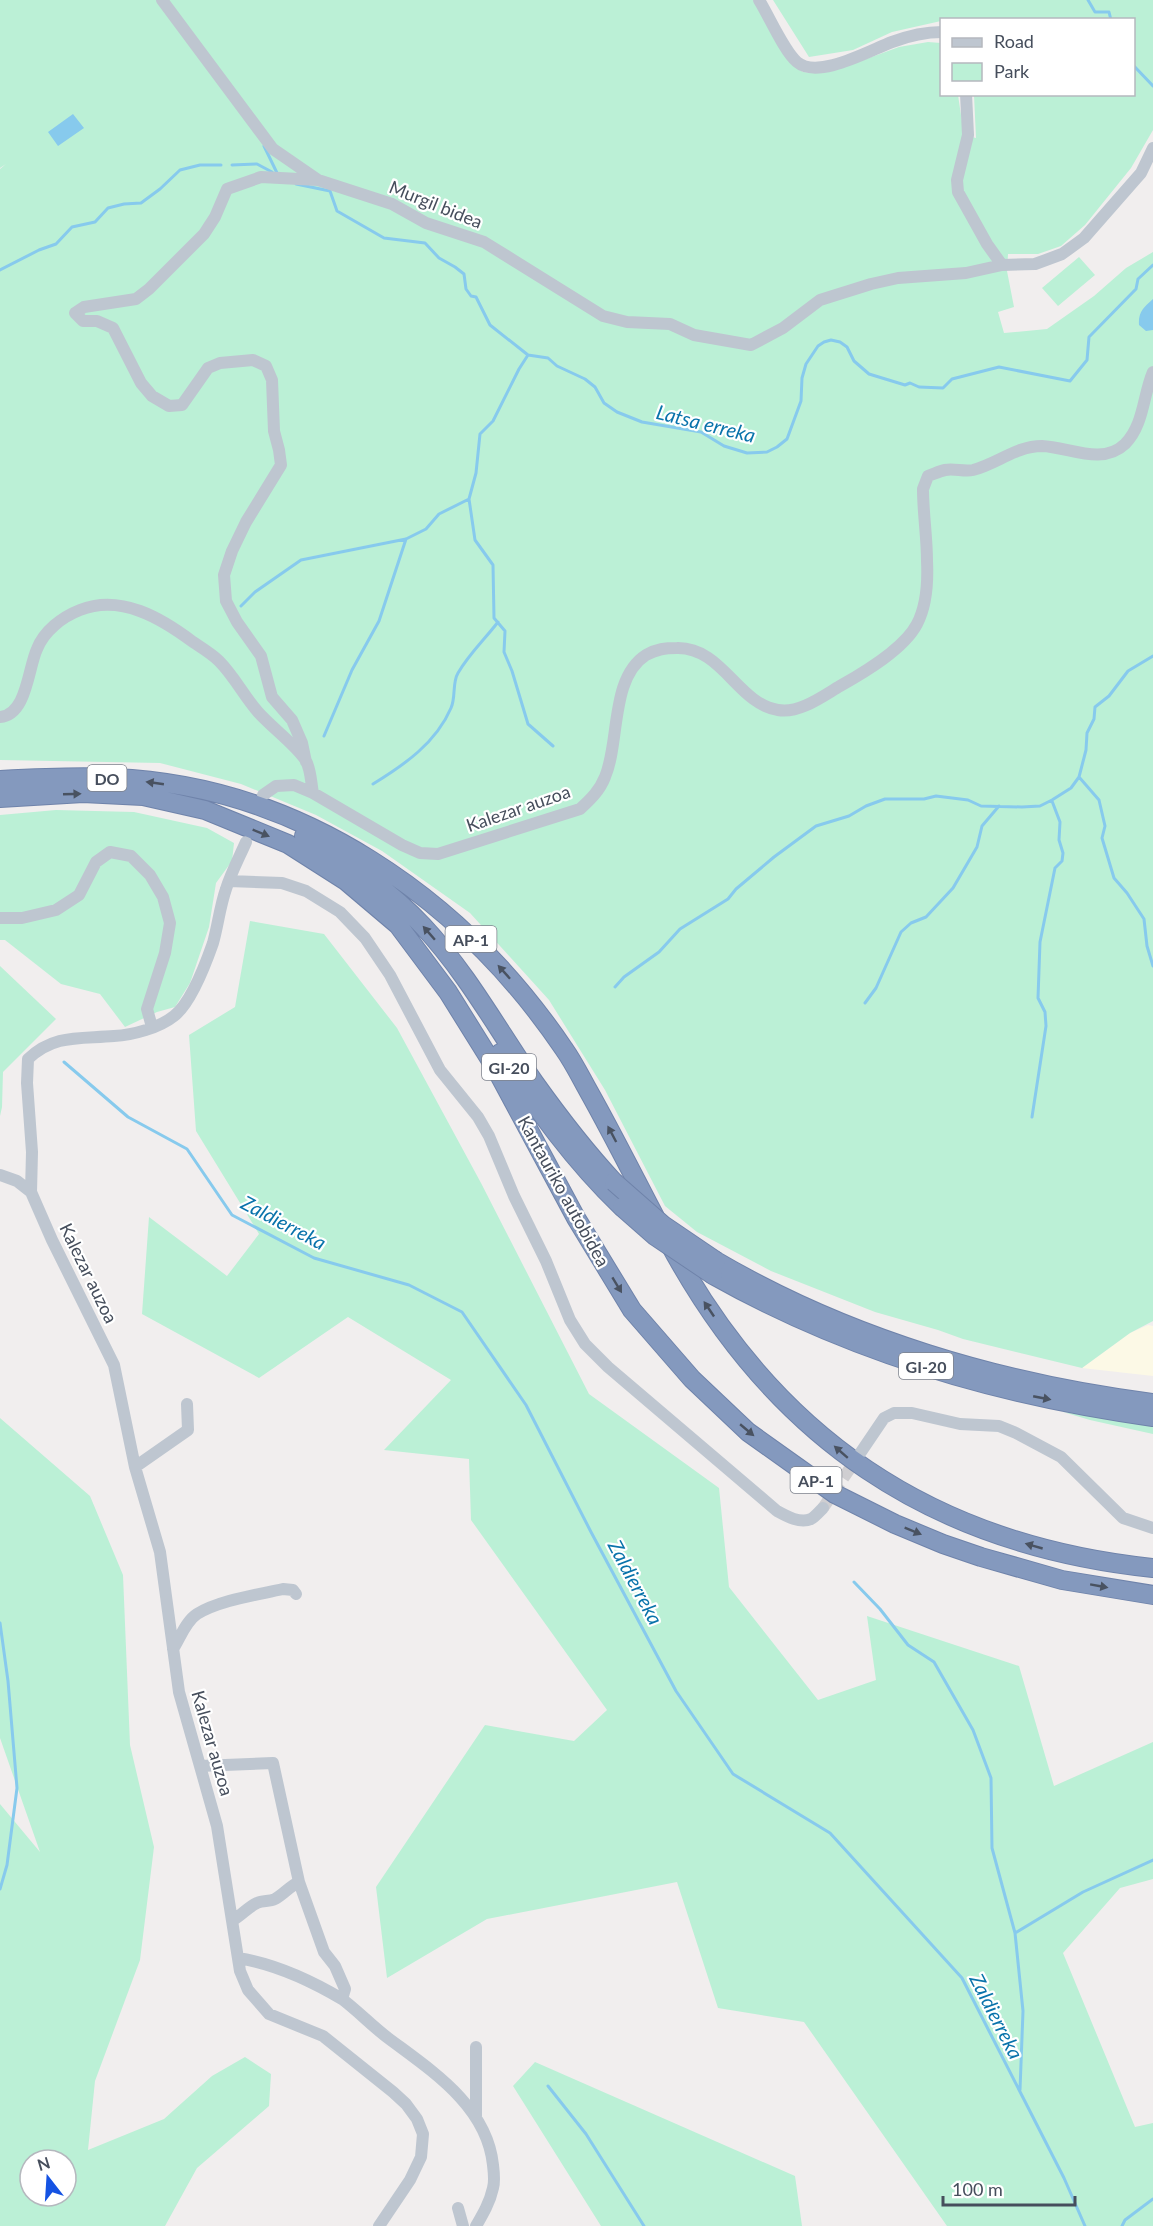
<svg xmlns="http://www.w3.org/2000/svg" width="1153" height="2226" viewBox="0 0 1153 2226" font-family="Lato,sans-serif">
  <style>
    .commercial { fill: #fcf9e6 }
    .green { fill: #bbf0d6; fill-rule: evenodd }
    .water { fill: #87caed }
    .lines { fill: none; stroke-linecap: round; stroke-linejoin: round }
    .stream { stroke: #87caed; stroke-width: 3 }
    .minor-tunnel { stroke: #cfced1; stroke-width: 12; stroke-dasharray: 12 6; stroke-linecap: butt }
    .highway-casing { stroke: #6f83aa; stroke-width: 20 }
    .minor { stroke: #bec6d0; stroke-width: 12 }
    .highway { stroke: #8499be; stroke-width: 18 }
    .highway-bridge-casing { stroke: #6f83aa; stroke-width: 20; stroke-linecap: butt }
    .highway-bridge { stroke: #8499be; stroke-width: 18 }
    .oneway { fill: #495261 }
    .labels { text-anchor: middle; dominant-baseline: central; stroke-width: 4.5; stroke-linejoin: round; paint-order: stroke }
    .shield { fill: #fff; stroke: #7e838d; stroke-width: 1.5 }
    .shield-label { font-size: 16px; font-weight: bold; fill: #464e5c }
    .street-label { font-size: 18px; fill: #464e5c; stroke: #fff }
    .water-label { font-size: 20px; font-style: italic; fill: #0973ab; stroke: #fff }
  </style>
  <rect width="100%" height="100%" fill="#f1eeee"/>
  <!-- commercial -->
  <path class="commercial" d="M1148,1325L1153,1326V1376L1082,1368L1130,1333Z"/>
  <!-- green -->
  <path class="green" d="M0,0H753L791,64L803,72L816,73L844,67L899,47L928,42L941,43L942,94L958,95L964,135L976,138L974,95L1134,94V20H942L941,21L892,32L853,50L809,57L773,0H1153V130L1131,168L1085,225L1061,246L1038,254H1008L1007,271L1014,307L998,312L1004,333L1047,329L1094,296L1126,268L1153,252V1321L1130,1333L1082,1368L963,1339L938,1330L875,1312L771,1271L697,1232L665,1206L605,1090L549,1000L470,913L382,851L316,815L241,784L160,763L0,760V169L6,164L0,168Z
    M1079,257L1095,275L1058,306L1042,288Z
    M56,810L134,812L207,828L234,843L232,861L216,883L209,927L190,983L175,1007L157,1012L125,1027L100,994L61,984L5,940H0V815Z
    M250,921L324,934L397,1028L481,1183L589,1394L719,1488L729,1587L818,1700L876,1680L867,1616L1019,1666L1054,1786L1153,1742V1879L1120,1888L1063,1953L1135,2127L1153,2123V2226H947L804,2022L718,2008L677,1882L487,1919L387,1978L376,1887L485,1725L574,1741L607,1710L471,1520L469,1459L384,1450L451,1380L348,1317L259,1378L142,1314L149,1217L227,1276L259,1234L196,1131L189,1035L235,1007Z
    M0,966L56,1019L3,1072L2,1107L0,1116Z
    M1063,1412L1153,1426V1434L1090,1420Z
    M0,1418L90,1496L123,1575L130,1745L154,1847L140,1960L95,2081L88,2150L164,2119L212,2076L245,2057L271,2074L269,2106L197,2168L165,2226H0V1804L40,1852L0,1738ZM30,2160H66V2196H30Z
    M535,2062L795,2176L802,2226H601L513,2086Z"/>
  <!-- water -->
  <path class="water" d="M73,114L84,128L58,146L48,132Z
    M1153,299V330L1146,331L1139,325C1138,312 1144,307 1153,299Z"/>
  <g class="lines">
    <!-- stream -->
    <path class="stream" d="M1088,0L1095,12H1109L1111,20
      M1134,66L1153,86
      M264,146L278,175
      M232,165L257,164L272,172
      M296,184L330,191L337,211L384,238L425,243L439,258L455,267L464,274L466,289L471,296L476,297L490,325L528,355L548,358L557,366L585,379L595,387L604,403L617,412L642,422L701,432L724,446L747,453L767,452L777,447L787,439L801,401L802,378L806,364L818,346L824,342L831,340L840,342L847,347L854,361L869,374L905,385L910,383L919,387L943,388L952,379L999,367L1070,381L1087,360L1089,337L1136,289L1138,279L1153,265
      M0,270L39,250L56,244L72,227L95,222L108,208L124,204L141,203L160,189L180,170L200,165H221
      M528,355L519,369L493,421L480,434L476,473L469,499L475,540L493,565L494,618L505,631L504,652L512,671L528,724L553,746
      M241,606L255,592L301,560L406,539L426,529L439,514L469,499
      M324,736L352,670L379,621L406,539
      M1079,777L1099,800L1105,826L1102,838L1114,878L1127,893L1144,919L1147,946L1153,966
      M373,784C404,765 436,743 451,708C456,697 452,683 458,673C469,654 485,639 498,622
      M615,987L624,977L659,952L680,929L728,899L736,889L774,857L816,826L849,816L866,806L885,799H924L936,796L968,800L981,806L1022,807L1040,806L1052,800L1071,788L1079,777L1086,750L1087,733L1094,719L1095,707L1109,696L1128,671L1153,656
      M865,1003L876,988L901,932L911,923L926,917L953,888L977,847L982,826L999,806
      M64,1062L128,1117L187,1149L232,1215L314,1258L409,1285L462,1312L526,1405L591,1532L676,1691L733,1774L830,1833L962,1978L1064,2178L1085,2226
      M1032,1117L1046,1026L1045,1012L1038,998L1040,942L1055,868L1062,861L1063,853L1059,840L1060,822L1052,801
      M854,1582L880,1609L908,1645L934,1662L973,1730L991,1778L992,1848L1015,1933L1023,2011L1020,2090
      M0,1623L8,1681L17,1788L7,1865L0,1889
      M1015,1933L1083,1892L1153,1860
      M548,2086L586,2134L644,2226
      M1122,2226L1125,2220L1153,2199"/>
    <!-- minor-tunnel -->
    <path class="minor-tunnel" d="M823,1508L859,1455"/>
    <!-- highway casing -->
    <g class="highway-casing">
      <path id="highway" d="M0,780C37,778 76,776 114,778C300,786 462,898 564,1049C574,1063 581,1078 589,1092C612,1133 633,1175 655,1217
        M0,798L83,793L143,796L205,810L288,844L346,881L398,925L448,992L496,1069L576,1218L632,1310L692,1379L748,1432L835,1494L895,1524L943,1544L981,1557L1062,1580L1153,1595
        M304,836C348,861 388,889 423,926C467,973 498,1030 534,1082C559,1117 585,1151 614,1182
        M500,1053C536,1108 574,1161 622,1207
        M668,1241C773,1438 932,1545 1153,1568
        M716,1261C847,1338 1002,1384 1153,1403
        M713,1275C848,1351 1000,1396 1153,1417"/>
    </g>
    <!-- minor -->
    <path class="minor" d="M162,0L273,149L318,180L392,204L426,223L484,242L603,316L627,322L670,324L694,335L751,345L783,328L820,300L871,284L898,278L966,273L1002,265L1035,264L1062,254L1084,238L1141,173L1153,148
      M759,0C769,16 784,51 797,62C818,80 870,50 892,42C908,36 925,32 942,32
      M966,94L968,135L957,180L958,192L987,244L1002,265
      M0,717C27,715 28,668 37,649C44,631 62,617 80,610C121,594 161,618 193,642C202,648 212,654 219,661C234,676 244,696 258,712C270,726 298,747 306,761C311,770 311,783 313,793
      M306,762L302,743L292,720L272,697L261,656L237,622L226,601L224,575L232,551L246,522L281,465L279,450L274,431L272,380L266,366L253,360L220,363L208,368L182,405L169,406L152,396L141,383L113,328L97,321H83L75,313L84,307L136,299L149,289L204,234L215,217L227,189L261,177L318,180
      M263,795L276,786L294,785L313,793L402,845L420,853L438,854L580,809C591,799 600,790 605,777C620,742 610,678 646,655C657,649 665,648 677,648C722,647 738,704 778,710C799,714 823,696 840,686C865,672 904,649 917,624C927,605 928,582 927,561C927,537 923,513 923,489L928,476C934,474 940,471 945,470C954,468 964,472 973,470C997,464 1016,446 1042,446C1069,447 1102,466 1125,444C1144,425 1143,395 1153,372
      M246,842C239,858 231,873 226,889C220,906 218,925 213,943C206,963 191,1003 174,1016C159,1028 133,1035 114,1036C80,1039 54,1034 28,1059L27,1083L32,1152L31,1192L52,1240L114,1365L135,1467L160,1552L179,1692L217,1826L240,1971L248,1990L269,2014L323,2036L393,2092L406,2104L417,2119L423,2134L421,2157L410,2180L379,2226
      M229,881L282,883L306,891L340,912L365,938L390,975L440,1070L478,1117L489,1136L514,1196L546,1261L570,1320L585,1344L608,1367L777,1511C786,1516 800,1524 811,1519C815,1517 820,1511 823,1508
      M0,918H22L56,910L79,895L96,862L110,852L131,856L150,875L163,897L170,923L165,953L147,1009L152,1027
      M0,1175L17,1181L31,1192
      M861,1452L884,1418L894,1413H912L960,1424L999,1426L1016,1433L1061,1457L1123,1518L1153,1528
      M135,1467L188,1430L187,1404
      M173,1649C180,1638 186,1621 197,1614C220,1600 257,1595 283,1589L293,1590L296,1594
      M200,1766L273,1763L299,1882L324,1952L335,1966L345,1989L342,1999C358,2011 372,2026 388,2038C432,2071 487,2106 493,2165C494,2173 495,2181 493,2188C490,2202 483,2214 476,2226
      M233,1920C242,1915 248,1907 257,1903C263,1900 269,1902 275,1899C284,1894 290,1886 299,1882
      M238,1958C276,1964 310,1980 342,1999
      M476,2047V2116
      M458,2208L463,2226"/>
    <!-- highway -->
    <use href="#highway" class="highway"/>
    <!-- highway-bridge casing -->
    <g class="highway-bridge-casing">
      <path id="highway-bridge" d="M614,1182L663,1225L716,1261
        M622,1207L655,1236L713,1275"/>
    </g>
    <!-- highway-bridge -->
    <use href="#highway-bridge" class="highway-bridge"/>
  </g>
  <!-- one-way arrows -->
  <defs><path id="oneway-solid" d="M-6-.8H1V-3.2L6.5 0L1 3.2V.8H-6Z" transform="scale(1.5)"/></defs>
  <g class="oneway">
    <use href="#oneway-solid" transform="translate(155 783) rotate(-172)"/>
    <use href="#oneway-solid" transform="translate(72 794) rotate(-2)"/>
    <use href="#oneway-solid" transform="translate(261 833) rotate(22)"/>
    <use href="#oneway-solid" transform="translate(429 933) rotate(-131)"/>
    <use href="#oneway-solid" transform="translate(504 972) rotate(-132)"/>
    <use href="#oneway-solid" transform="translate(612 1134) rotate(-118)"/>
    <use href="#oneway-solid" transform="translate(617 1285) rotate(59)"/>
    <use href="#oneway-solid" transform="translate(709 1309) rotate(-124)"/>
    <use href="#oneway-solid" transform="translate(1042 1398) rotate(11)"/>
    <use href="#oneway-solid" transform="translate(747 1430) rotate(40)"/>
    <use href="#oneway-solid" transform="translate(841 1452) rotate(-139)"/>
    <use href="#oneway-solid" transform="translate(913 1531) rotate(22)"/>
    <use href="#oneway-solid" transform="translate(1034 1546) rotate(-164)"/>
    <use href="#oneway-solid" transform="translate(1099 1586) rotate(10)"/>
  </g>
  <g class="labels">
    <!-- shield labels -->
    <g class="shield">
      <rect x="87.5" y="765" width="39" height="26" rx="4.5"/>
      <rect x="445.5" y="926" width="51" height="26" rx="4.5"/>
      <rect x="482" y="1054" width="54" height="26" rx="4.5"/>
      <rect x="899" y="1353" width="54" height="26" rx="4.5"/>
      <rect x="790.5" y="1467" width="51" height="26" rx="4.5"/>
    </g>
    <g class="shield-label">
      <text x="107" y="778">DO</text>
      <text x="471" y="939">AP-1</text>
      <text x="509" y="1067">GI-20</text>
      <text x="926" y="1366">GI-20</text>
      <text x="816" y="1480">AP-1</text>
    </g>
    <!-- street labels -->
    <g class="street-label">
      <text transform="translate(436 204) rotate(22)">Murgil bidea</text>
      <text transform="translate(518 808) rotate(-19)">Kalezar auzoa</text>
      <text transform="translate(564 1191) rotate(61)">Kantauriko autobidea</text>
      <text transform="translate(89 1273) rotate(64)">Kalezar auzoa</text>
      <text transform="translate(213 1743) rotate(74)">Kalezar auzoa</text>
    </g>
    <!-- water labels -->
    <g class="water-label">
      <text transform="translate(706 423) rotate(14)">Latsa erreka</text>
      <text transform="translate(284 1222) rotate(28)">Zaldierreka</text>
      <text transform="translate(636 1582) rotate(62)">Zaldierreka</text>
      <text transform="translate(997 2016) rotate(63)">Zaldierreka</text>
    </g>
  </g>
  <!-- legend -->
  <rect x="940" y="18" width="195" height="78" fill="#ffffff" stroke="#b5b8be" stroke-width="1.5"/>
  <rect x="952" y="38" width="30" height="9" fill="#bec6d0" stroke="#b5b8be" stroke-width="1.5"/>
  <text x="994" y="48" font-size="18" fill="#464e5c">Road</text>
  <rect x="952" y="63" width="30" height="18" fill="#bbf0d6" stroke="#b5b8be" stroke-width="1.5"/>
  <text x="994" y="78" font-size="18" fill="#464e5c">Park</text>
  <!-- north arrow -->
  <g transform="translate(48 2178) rotate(343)"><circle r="28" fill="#ffffff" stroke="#b5b8be" stroke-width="1.5"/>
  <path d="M0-4.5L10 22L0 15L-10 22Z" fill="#1553e3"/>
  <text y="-9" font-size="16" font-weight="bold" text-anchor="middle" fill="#464e5c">N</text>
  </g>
  <!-- scale -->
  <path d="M943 2196v9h132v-9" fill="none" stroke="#464e5c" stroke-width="3"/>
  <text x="952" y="2196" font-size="18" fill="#464e5c" stroke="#ffffff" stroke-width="4.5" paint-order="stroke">100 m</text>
</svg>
